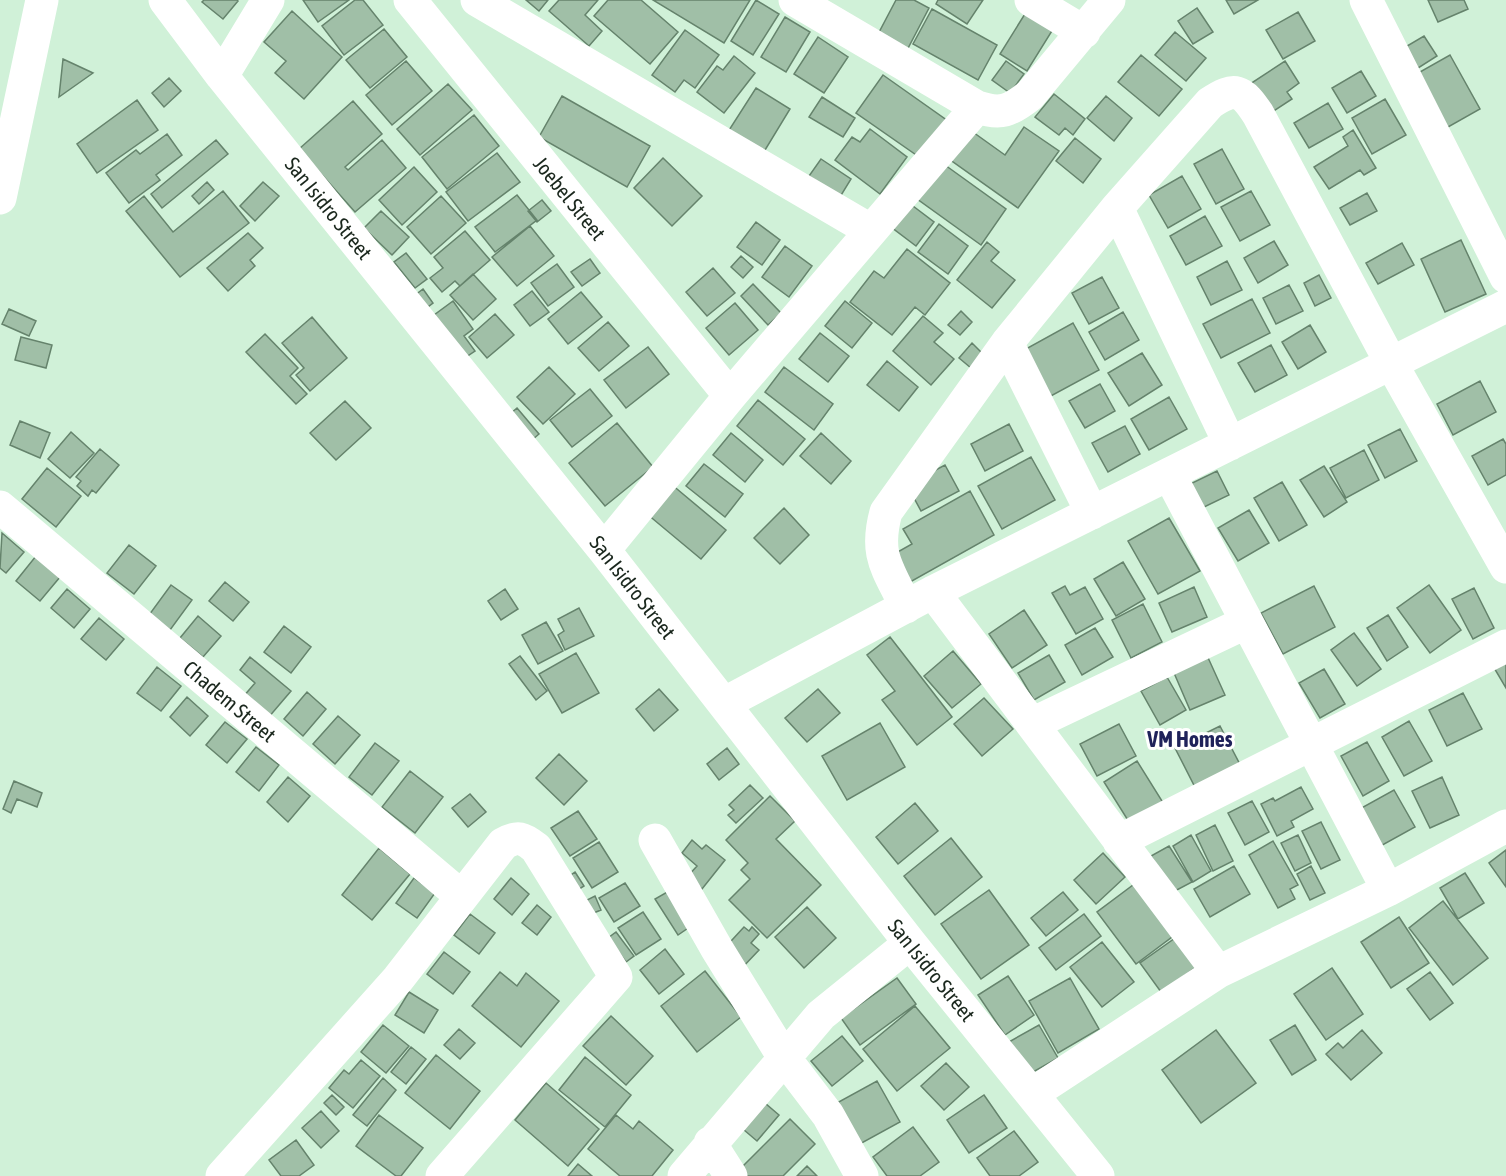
<svg xmlns="http://www.w3.org/2000/svg" width="1506" height="1176" viewBox="0 0 1506 1176" font-family="'Asap Condensed',sans-serif">
  <style>
    .building { fill: #a0bfa7; stroke: #65836c; stroke-width: 1.5 }
    .lines { fill: none; stroke-linecap: round; stroke-linejoin: round }
    .minor { stroke: #fff; stroke-width: 33 }
    .labels { text-anchor: middle; dominant-baseline: central; stroke-width: 6; stroke-linejoin: round; paint-order: stroke }
    .street-label { font-size: 21px; fill: #1a271d; stroke: #fff }
    .neighbourhood-label { font-size: 22px; font-weight: bold; fill: #1f225a; stroke: #fff }
  </style>
  <rect width="100%" height="100%" fill="#d0f1d8"/>
  <!-- building -->
  <path class="building" d="M204,0H237L238,1L223,19L202,2Z
    M303,0H349L318,22Z
    M355,0H363L383,25L344,55L322,26Z
    M526,0H548L539,11Z
    M559,0H598L585,15L602,31L589,46L549,11Z
    M608,0H641L678,32L650,64L594,16Z
    M653,0H750L724,43Z
    M756,0L779,14L753,55L731,41Z
    M896,0H914L929,8L905,54L876,38Z
    M938,0H983L967,24L936,4Z
    M1226,0H1258L1234,14Z
    M1428,0H1464L1468,9L1438,22Z
    M1197,8L1213,32L1193,44L1178,21Z
    M932,9L997,45L978,80L913,44Z
    M1028,9L1055,26L1027,71L1000,54Z
    M292,11L342,57L304,99L275,73L286,61L264,42Z
    M1298,12L1315,41L1283,59L1266,30Z
    M785,17L810,32L786,72L761,57Z
    M384,29L407,57L370,88L346,60Z
    M685,30L719,55L695,88L684,80L675,92L652,75Z
    M1175,32L1206,58L1186,81L1155,55Z
    M1424,36L1437,56L1415,70L1402,49Z
    M818,37L848,57L824,93L794,74Z
    M1141,55L1182,89L1159,116L1118,82Z
    M1450,55L1480,109L1441,131L1411,77Z
    M734,56L755,73L724,113L697,92L717,66L723,70Z
    M63,59L93,73L59,97Z
    M406,61L432,91L392,125L366,95Z
    M1006,61L1024,74L1010,93L992,80Z
    M1285,61L1299,83L1287,92L1292,99L1269,114L1250,84Z
    M1361,71L1376,96L1347,113L1332,88Z
    M883,75L948,121L922,159L856,113Z
    M169,78L181,91L164,107L152,93Z
    M448,84L472,110L420,155L397,129Z
    M756,88L790,109L759,160L724,138Z
    M1054,94L1085,119L1073,135L1065,128L1059,135L1035,117Z
    M562,96L650,146L627,187L539,137Z
    M1106,96L1132,118L1114,141L1087,118Z
    M822,97L855,118L843,137L809,117Z
    M1385,99L1406,135L1372,154L1352,118Z
    M137,100L158,130L97,173L77,144Z
    M353,101L382,134L345,167L348,170L382,140L406,168L355,212L299,149Z
    M1328,103L1343,129L1309,148L1294,123Z
    M474,115L499,146L447,189L422,157Z
    M1024,127L1059,151L1018,208L949,159L970,130L1005,155Z
    M870,129L907,157L880,194L835,160L852,137L860,142Z
    M1353,130L1376,168L1364,175L1360,170L1329,189L1314,167L1348,146L1343,137Z
    M167,134L182,155L156,175L160,180L129,203L106,173L136,150L140,154Z
    M1075,138L1101,159L1083,183L1056,161Z
    M216,140L228,154L162,208L151,194Z
    M1222,149L1244,189L1216,204L1194,164Z
    M497,153L520,182L468,221L446,192Z
    M663,158L702,196L672,226L634,188Z
    M821,159L851,179L840,197L809,176Z
    M938,160L1006,209L981,245L913,196Z
    M414,167L437,192L402,225L379,200Z
    M1182,176L1201,209L1168,228L1149,195Z
    M207,182L214,190L199,204L192,196Z
    M263,182L279,196L255,221L240,206Z
    M223,191L249,223L180,277L126,211L144,196L173,232Z
    M1251,191L1270,225L1240,241L1221,207Z
    M1367,193L1377,211L1350,225L1340,208Z
    M517,195L537,220L495,252L475,227Z
    M441,196L466,223L431,254L407,227Z
    M542,200L551,211L537,222L528,211Z
    M909,203L934,222L916,246L891,227Z
    M381,211L409,237L392,255L364,228Z
    M1205,216L1222,246L1186,265L1170,236Z
    M756,222L780,240L762,265L737,247Z
    M939,224L968,246L948,274L918,252Z
    M530,226L554,256L517,286L492,257Z
    M465,231L490,260L460,286L455,281L442,292L430,278L443,268L434,257Z
    M248,233L263,248L250,260L255,266L228,291L207,268Z
    M1461,240L1486,294L1445,312L1421,259Z
    M1274,241L1288,265L1258,283L1244,258Z
    M987,242L999,252L991,261L1015,280L992,308L957,280Z
    M1402,243L1414,265L1378,284L1366,263Z
    M785,246L812,266L789,297L762,277Z
    M907,249L950,283L925,315L915,307L892,335L850,302L874,271L884,278Z
    M406,253L427,279L415,288L394,262Z
    M741,256L753,267L743,278L731,267Z
    M590,259L600,273L582,286L571,272Z
    M1227,261L1242,290L1211,305L1197,277Z
    M557,264L574,287L548,306L531,283Z
    M713,268L735,293L707,316L686,292Z
    M473,274L496,299L473,320L450,295Z
    M1319,275L1331,298L1315,306L1304,283Z
    M1102,277L1119,308L1089,324L1072,293Z
    M753,284L781,313L768,325L741,296Z
    M1289,285L1303,311L1276,324L1263,298Z
    M423,289L433,303L420,313L410,299Z
    M532,291L549,312L530,326L514,305Z
    M581,292L602,317L568,344L548,319Z
    M1252,299L1270,333L1221,358L1203,324Z
    M453,301L473,329L464,336L475,351L457,363L426,321Z
    M845,301L872,323L852,348L825,326Z
    M735,303L758,330L729,355L706,328Z
    M9,309L36,321L29,336L2,324Z
    M961,311L972,322L960,335L948,325Z
    M1123,312L1139,340L1105,360L1089,332Z
    M495,314L514,335L487,358L469,337Z
    M923,316L943,333L934,342L954,359L931,385L893,351Z
    M312,317L347,358L310,391L296,375L304,368L282,343Z
    M608,322L629,346L599,371L578,348Z
    M1073,323L1099,370L1049,397L1024,350Z
    M1310,325L1326,352L1298,369L1282,342Z
    M820,333L849,356L828,382L799,359Z
    M265,334L298,368L290,376L307,394L296,404L246,352Z
    M21,337L52,345L46,368L15,360Z
    M972,343L983,354L971,368L959,358Z
    M1271,345L1287,375L1255,392L1238,363Z
    M648,347L669,374L626,408L604,380Z
    M1142,353L1162,385L1129,406L1108,373Z
    M887,361L918,387L899,411L867,385Z
    M549,367L575,394L543,424L517,397Z
    M784,367L833,404L814,430L765,392Z
    M1480,381L1496,412L1453,435L1437,404Z
    M1100,384L1115,411L1085,428L1069,401Z
    M590,389L612,416L572,447L550,420Z
    M1169,397L1187,429L1149,450L1131,419Z
    M758,400L805,439L783,465L737,426Z
    M345,401L371,428L336,460L310,433Z
    M517,408L539,434L525,446L502,421Z
    M20,421L50,433L40,458L10,445Z
    M617,423L653,467L605,506L569,463Z
    M1009,424L1023,451L985,471L971,444Z
    M1125,426L1140,454L1108,472L1092,443Z
    M1400,429L1417,461L1385,478L1368,445Z
    M71,432L94,453L70,478L48,459Z
    M731,433L763,460L745,482L713,455Z
    M821,433L851,461L831,484L800,456Z
    M1503,439L1506,444V475L1488,485L1472,456Z
    M100,449L119,465L96,493L92,490L88,496L77,486L81,481L76,477Z
    M1364,450L1379,480L1346,498L1330,468Z
    M1031,457L1055,500L1002,529L978,486Z
    M704,464L743,494L725,517L686,486Z
    M945,465L959,491L921,511L907,485Z
    M1324,466L1347,502L1324,517L1300,480Z
    M47,468L81,496L56,527L22,499Z
    M1217,471L1229,495L1200,509L1188,485Z
    M1282,482L1307,525L1279,541L1254,498Z
    M671,484L726,530L701,559L647,514Z
    M970,491L994,535L903,586L887,558L912,544L903,529Z
    M784,508L809,535L780,564L754,538Z
    M1249,510L1269,543L1238,561L1218,528Z
    M1169,518L1200,571L1158,594L1128,541Z
    M2,533L24,552L6,573L0,568Z
    M129,545L156,566L134,594L107,573Z
    M36,556L60,577L40,601L16,581Z
    M1123,562L1145,599L1116,616L1094,579Z
    M225,582L249,602L233,621L209,601Z
    M171,585L192,600L170,630L149,615Z
    M1429,585L1461,630L1430,653L1397,608Z
    M1065,586L1070,595L1085,587L1103,619L1076,634L1052,593Z
    M1314,586L1335,627L1283,654L1261,613Z
    M1194,587L1207,617L1172,632L1159,603Z
    M1474,588L1494,628L1473,639L1452,599Z
    M67,589L90,609L74,628L51,608Z
    M505,589L518,609L501,620L488,601Z
    M1143,604L1162,642L1131,658L1112,620Z
    M579,608L594,636L565,650L558,635L564,631L558,619Z
    M1024,610L1047,645L1012,668L989,634Z
    M1388,615L1408,647L1387,661L1367,628Z
    M198,616L221,636L203,657L180,638Z
    M99,618L124,639L106,660L81,639Z
    M546,622L563,651L538,664L522,635Z
    M284,626L311,647L291,673L264,652Z
    M1095,628L1113,657L1082,675L1065,645Z
    M1354,633L1381,669L1357,686L1331,650Z
    M890,637L952,717L917,745L882,700L895,691L867,655Z
    M953,651L981,684L952,708L924,676Z
    M1205,651L1225,695L1190,710L1171,666Z
    M576,653L599,693L562,713L539,674Z
    M1049,655L1065,682L1034,700L1018,673Z
    M520,656L547,691L536,700L509,664Z
    M250,657L291,691L268,718L243,697L255,683L240,670Z
    M1506,659V688L1493,666Z
    M157,667L181,686L161,711L137,693Z
    M1324,669L1345,704L1320,718L1299,683Z
    M1167,677L1186,710L1160,725L1141,691Z
    M659,689L678,710L654,731L636,709Z
    M818,689L840,713L807,742L785,718Z
    M307,692L326,709L303,736L284,719Z
    M1463,693L1482,729L1447,746L1429,710Z
    M187,697L208,716L190,736L170,717Z
    M984,698L1013,729L982,756L954,724Z
    M338,716L360,735L335,764L313,744Z
    M1409,721L1432,761L1404,776L1382,737Z
    M225,722L247,739L227,763L206,745Z
    M880,723L905,767L847,800L822,756Z
    M1119,724L1136,756L1097,776L1080,744Z
    M1220,726L1245,774L1200,797L1175,748Z
    M1367,742L1389,781L1363,796L1341,756Z
    M375,743L399,761L372,795L349,777Z
    M256,747L279,765L259,791L236,772Z
    M727,748L739,764L719,780L707,764Z
    M559,754L587,781L564,805L536,778Z
    M1137,761L1167,809L1134,830L1104,782Z
    M410,771L443,797L415,833L382,807Z
    M288,777L310,796L288,822L267,802Z
    M1442,777L1459,815L1430,828L1412,791Z
    M14,781L42,793L37,807L17,799L11,813L3,809Z
    M750,785L763,798L736,823L728,815L734,810L729,805Z
    M1301,787L1313,809L1291,821L1294,827L1277,836L1261,804L1273,798L1275,801Z
    M1394,790L1415,827L1377,848L1356,811Z
    M470,794L486,812L468,827L452,808Z
    M770,796L795,821L776,839L821,885L767,938L729,900L750,879L741,870L748,863L726,840Z
    M1252,801L1269,832L1245,845L1228,813Z
    M915,803L938,831L898,864L876,837Z
    M578,811L597,839L570,856L551,828Z
    M1321,822L1340,860L1321,869L1302,831Z
    M1215,825L1233,861L1213,871L1196,835Z
    M1191,835L1211,871L1193,882L1173,846Z
    M1298,835L1311,863L1295,871L1281,843Z
    M951,838L982,877L935,915L904,876Z
    M692,840L702,849L706,845L725,860L702,889L687,877L697,866L682,853Z
    M1273,841L1298,885L1290,889L1295,899L1278,908L1249,855Z
    M599,842L618,872L592,888L573,858Z
    M1169,846L1192,882L1173,892L1151,856Z
    M379,848L410,874L372,920L342,895Z
    M1506,850V887L1489,863Z
    M1103,853L1125,877L1096,904L1074,880Z
    M1234,866L1250,894L1210,917L1194,889Z
    M1311,866L1325,893L1310,900L1297,874Z
    M575,872L584,886L573,893L564,880Z
    M1465,873L1484,903L1458,919L1440,888Z
    M414,878L435,893L417,918L396,903Z
    M511,878L529,894L512,915L494,899Z
    M1137,882L1176,934L1136,964L1097,912Z
    M625,883L640,906L614,922L599,898Z
    M989,890L1029,945L981,979L941,924Z
    M669,891L691,926L678,935L655,899Z
    M1063,892L1078,910L1046,936L1031,918Z
    M595,896L601,910L591,914L585,901Z
    M1443,901L1488,958L1453,985L1409,928Z
    M537,905L551,917L537,935L522,923Z
    M807,907L836,938L804,968L775,937Z
    M643,912L661,939L636,955L618,928Z
    M470,914L495,933L479,954L454,935Z
    M1084,914L1101,936L1056,970L1039,948Z
    M1399,917L1429,963L1391,988L1361,942Z
    M744,927L749,931L752,927L759,934L751,943L759,950L740,970L720,953Z
    M616,932L634,956L626,962L608,938Z
    M1178,936L1199,965L1161,992L1140,963Z
    M1102,942L1134,982L1102,1007L1070,967Z
    M665,949L684,974L659,994L640,970Z
    M444,952L470,972L453,994L427,974Z
    M1332,968L1363,1014L1326,1040L1294,994Z
    M705,971L741,1017L697,1052L661,1006Z
    M500,972L517,986L526,973L559,1001L521,1047L472,1006Z
    M1430,972L1453,1003L1430,1020L1407,989Z
    M1008,976L1034,1015L1005,1035L978,995Z
    M897,978L916,1004L860,1045L841,1018Z
    M1070,978L1099,1029L1058,1053L1029,1001Z
    M409,992L438,1010L424,1033L395,1015Z
    M915,1006L950,1048L897,1091L863,1049Z
    M611,1016L653,1056L626,1085L583,1046Z
    M383,1025L409,1046L386,1073L361,1052Z
    M1039,1025L1058,1058L1026,1076L1007,1043Z
    M1295,1025L1316,1060L1292,1075L1270,1040Z
    M459,1029L475,1043L460,1059L444,1045Z
    M1216,1030L1256,1083L1201,1123L1162,1070Z
    M1362,1030L1382,1053L1351,1080L1326,1054L1338,1043L1343,1048Z
    M842,1036L863,1061L832,1086L811,1061Z
    M411,1047L426,1059L406,1084L391,1072Z
    M436,1055L480,1091L450,1129L405,1093Z
    M585,1057L631,1095L605,1127L559,1090Z
    M361,1060L380,1076L353,1108L329,1088L344,1070L349,1074Z
    M946,1063L969,1087L944,1110L921,1086Z
    M383,1078L396,1090L367,1126L353,1115Z
    M877,1081L900,1122L858,1145L835,1104Z
    M546,1083L599,1129L568,1166L515,1120Z
    M332,1095L344,1107L336,1115L324,1103Z
    M984,1095L1007,1128L969,1153L947,1120Z
    M759,1098L779,1115L757,1141L737,1124Z
    M321,1111L339,1131L321,1148L302,1128Z
    M379,1115L423,1148L401,1176H396L356,1146Z
    M616,1115L633,1129L639,1121L673,1150L652,1176H620L588,1149Z
    M790,1119L815,1144L783,1176H741L737,1172Z
    M913,1127L939,1162L920,1176H887L873,1157Z
    M1014,1131L1038,1162L1019,1176H990L977,1158Z
    M296,1140L314,1165L299,1176H281L269,1160Z
    M578,1164L592,1176H568Z
    M807,1166L817,1176H797Z"/>
  <g class="lines">
    <!-- minor -->
    <path class="minor" d="M165,0L222,76L604,550L910,943L1098,1176
      M410,0L730,396
      M477,0L870,230
      M795,0L977,107C1001,115 1010,111 1030,95L1109,0
      M1031,0L1084,32
      M1366,0L1506,277
      M222,76L268,0
      M0,198L42,0
      M1117,208L1230,444
      M1007,343L1092,513
      M1169,474L1388,890
      M0,507L461,896
      M604,550L730,396L977,107
      M933,592L1218,972
      M906,607C888,568 874,556 886,512L1007,343L1117,208L1210,103C1235,86 1242,90 1258,114L1391,363L1506,567
      M725,703L933,592L1506,306
      M1032,724L1247,622
      M655,840L717,949L783,1056L828,1115L862,1176
      M1119,841L1506,646
      M1032,1094L1218,972L1388,890L1506,826
      M710,1143L731,1176
      M222,1176L398,979L503,844C518,835 523,838 536,848L616,977L442,1176
      M684,1176L821,1015L910,943"/>
  </g>
  <g class="labels">
    <!-- street labels -->
    <g class="street-label">
      <text transform="translate(570 198) rotate(51)">Joebel Street</text>
      <text transform="translate(329 208) rotate(51)">San Isidro Street</text>
      <text transform="translate(633 587) rotate(52)">San Isidro Street</text>
      <text transform="translate(230 701) rotate(40)">Chadem Street</text>
      <text transform="translate(932 970) rotate(51)">San Isidro Street</text>
    </g>
    <!-- neighbourhood labels -->
    <g class="neighbourhood-label">
      <text x="1190" y="739">VM Homes</text>
    </g>
  </g>
</svg>
